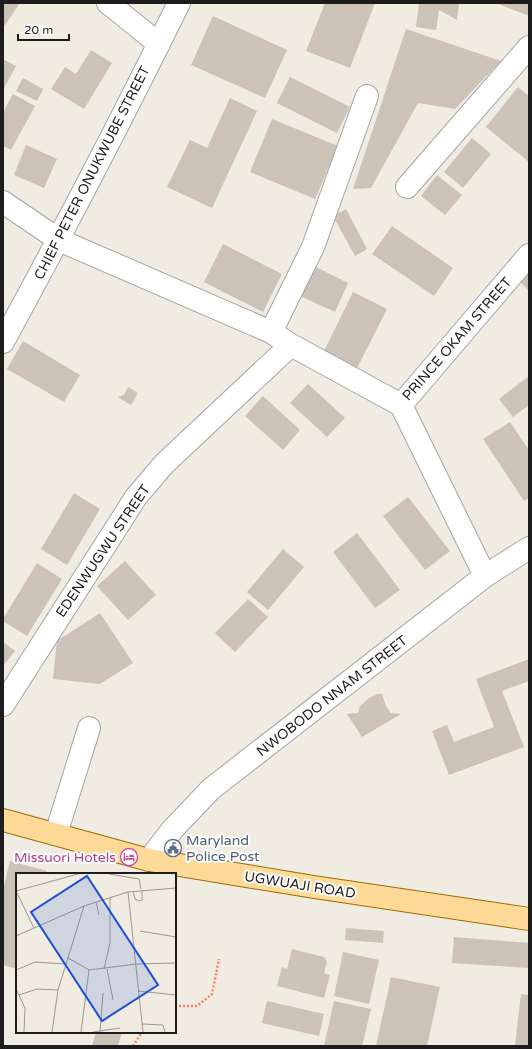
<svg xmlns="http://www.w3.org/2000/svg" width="532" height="1049" viewBox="0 0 532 1049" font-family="'Varela Round',sans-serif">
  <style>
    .building { fill: #ccc2b8 }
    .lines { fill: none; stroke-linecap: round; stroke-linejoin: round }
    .minor-casing { stroke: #a4a4a4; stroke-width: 24 }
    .major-casing { stroke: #966e00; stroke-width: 24 }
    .path { stroke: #ff7d63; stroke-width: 2.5; stroke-dasharray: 2 2; stroke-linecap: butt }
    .minor { stroke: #fff; stroke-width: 22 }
    .major { stroke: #ffd997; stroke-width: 22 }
    .labels { text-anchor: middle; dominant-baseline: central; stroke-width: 4; stroke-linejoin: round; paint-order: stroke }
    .street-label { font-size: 14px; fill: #1d1d1d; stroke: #fff }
    .service-label { font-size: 14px; fill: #4e5e75; stroke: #fff; text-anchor: start }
    .hotel-label { font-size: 14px; fill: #b23c85; stroke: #fff; text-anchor: end }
    .inset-road { fill: none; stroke: #9c9993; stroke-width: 1 }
    .view { fill: #1d4ed8; fill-opacity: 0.15; stroke: #1d4ed8; stroke-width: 2 }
    .inset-edge { fill: none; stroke: #1d1d1d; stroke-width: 2 }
  </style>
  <rect width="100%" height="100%" fill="#f0ece2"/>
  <!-- building -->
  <path class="building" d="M3,3H20L3,28Z
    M325,3H375L350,68L306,51Z
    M419,3H459L457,20L439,10L436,30L416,27Z
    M496,3H529V16Z
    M213,16L287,50L265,98L191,65Z
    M406,29L501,61L455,109L418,103L371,188L353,189Z
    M91,50L112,63L84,109L51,89L65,67L76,74Z
    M3,59L16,66L3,90Z
    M290,77L350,107L337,133L277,103Z
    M23,78L43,89L37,101L16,91Z
    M518,87L529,96V162L486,127Z
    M13,94L35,106L11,150L3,146V112Z
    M230,98L257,111L212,208L167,187L190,140L207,148Z
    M272,119L338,146L315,199L250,172Z
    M472,138L491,154L463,188L444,172Z
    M26,145L57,159L44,188L14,175Z
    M437,175L462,195L445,215L421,196Z
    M346,209L367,249L355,256L333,216Z
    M392,226L453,268L434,296L372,254Z
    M223,244L282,274L263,312L204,282Z
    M314,266L348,283L335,312L300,296Z
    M529,271V291L519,281Z
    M353,292L387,309L356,370L323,353Z
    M23,341L80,375L64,402L7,369Z
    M529,376V405L513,417L499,399Z
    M308,384L345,418L327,437L290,403Z
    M128,387L138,393L131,405L118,397L124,395Z
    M263,396L300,430L283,450L245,416Z
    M510,422L529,450V498L524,501L483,439Z
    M74,493L100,509L67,565L41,549Z
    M408,497L450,551L425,570L383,516Z
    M357,533L400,590L375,608L333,552Z
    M283,549L304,567L268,610L247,592Z
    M125,561L156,595L128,620L97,586Z
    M37,563L62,579L27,636L3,621V619Z
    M248,599L268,617L235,652L215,633Z
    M100,613L133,663L100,684L53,679L57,641Z
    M3,642L15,651L3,666Z
    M529,659V681L502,691L524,747L449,775L432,731L447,725L454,742L494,727L476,679Z
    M378,694H382L386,706L391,713L401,714L362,737L347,714L358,713L360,706L369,698Z
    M10,861L47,871L46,874H17V969L3,965V890Z
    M346,928L384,931L383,943L345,940Z
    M454,937L529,943V968L452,963Z
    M292,949L324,957L327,962L324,973L330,975L324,998L277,986L282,967L287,969Z
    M343,952L379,960L369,1004L334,996Z
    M391,977L440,987L427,1046H376Z
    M521,994L529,995V1046H515Z
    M267,1001L324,1014L319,1036L262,1023Z
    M334,1001L371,1009L362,1046H324Z
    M96,1032H122L118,1046H92Z"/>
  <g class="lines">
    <!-- minor casing -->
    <g class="minor-casing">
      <path id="minor" d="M108,3L159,44
        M407,187L529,47
        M3,202L59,240L271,332L291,345L401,405L485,576
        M271,332L313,247L367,96
        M3,342C64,230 123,117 179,3
        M401,405L529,255
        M3,705L136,497L164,464L291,345
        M56,834L89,728
        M149,860L172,830L211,789L485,576L529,548"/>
    </g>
    <!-- major casing -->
    <g class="major-casing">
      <path id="major" d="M3,820L149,860L314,887L529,919"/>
    </g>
    <!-- path -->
    <path class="path" d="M175,1006H197L212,994L219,959
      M133,1046L142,1032"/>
    <!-- minor -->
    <use href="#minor" class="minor"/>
    <!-- major -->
    <use href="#major" class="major"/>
  </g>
  <!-- icons -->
  <defs>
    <g id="civic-ring" transform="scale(0.9)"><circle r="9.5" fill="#fff" stroke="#5c6f8a" stroke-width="1.5"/><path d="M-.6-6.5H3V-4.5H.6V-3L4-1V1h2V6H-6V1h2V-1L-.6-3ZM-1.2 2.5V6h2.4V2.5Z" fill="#5c6f8a"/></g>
    <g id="hotel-ring" transform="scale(0.9)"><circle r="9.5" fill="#fff" stroke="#d1479c" stroke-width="1.5"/><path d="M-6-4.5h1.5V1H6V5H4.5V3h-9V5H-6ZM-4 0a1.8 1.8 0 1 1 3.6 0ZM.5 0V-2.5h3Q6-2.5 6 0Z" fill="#d1479c"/></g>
  </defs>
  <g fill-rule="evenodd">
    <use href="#civic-ring" x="173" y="848"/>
    <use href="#hotel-ring" x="129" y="857"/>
  </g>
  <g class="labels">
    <!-- street labels -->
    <g class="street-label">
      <text transform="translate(92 173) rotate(-63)">CHIEF PETER ONUKWUBE STREET</text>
      <text transform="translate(457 339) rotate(-49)">PRINCE OKAM STREET</text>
      <text transform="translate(103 551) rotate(-56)">EDENWUGWU STREET</text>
      <text transform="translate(332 696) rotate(-38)">NWOBODO NNAM STREET</text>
      <text transform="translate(300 885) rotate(9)">UGWUAJI ROAD</text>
    </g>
    <!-- service labels -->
    <g class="service-label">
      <text x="186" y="840">Maryland<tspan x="186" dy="16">Police Post</tspan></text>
    </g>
    <!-- hotel labels -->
    <g class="hotel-label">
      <text x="116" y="857">Missuori Hotels</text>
    </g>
  </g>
  <!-- overview -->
  <g transform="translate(16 873)">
    <rect width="160" height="160" fill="#f0ece2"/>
    <path class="inset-road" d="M93,1L123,6L125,16M0,18L62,1M0,18L18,55M117,18L119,26L123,28L126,27V17M112,19L127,159M80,29L83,42M124,58L160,64M0,63L68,33L112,19L160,15M52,85L73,97L120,91L160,90M88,96L94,70V24M91,96L97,127M0,97L19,89L50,91M0,116L9,135L8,159M122,118L160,122M3,122L21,116L42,117M126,151L147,152L149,159M36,159L42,117L68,33M65,159L73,97M77,159L104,155M84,159L87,120"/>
    <path class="view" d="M71,3L142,112L86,148L15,39Z"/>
    <rect width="160" height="160" class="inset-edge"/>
  </g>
  <!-- border -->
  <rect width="532" height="1049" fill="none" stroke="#1d1d1d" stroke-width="8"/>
  <!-- scale -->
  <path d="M18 34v6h51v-6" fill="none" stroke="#1d1d1d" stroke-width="2"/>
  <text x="24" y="34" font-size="12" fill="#1d1d1d" stroke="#ffffff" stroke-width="3" paint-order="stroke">20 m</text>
</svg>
